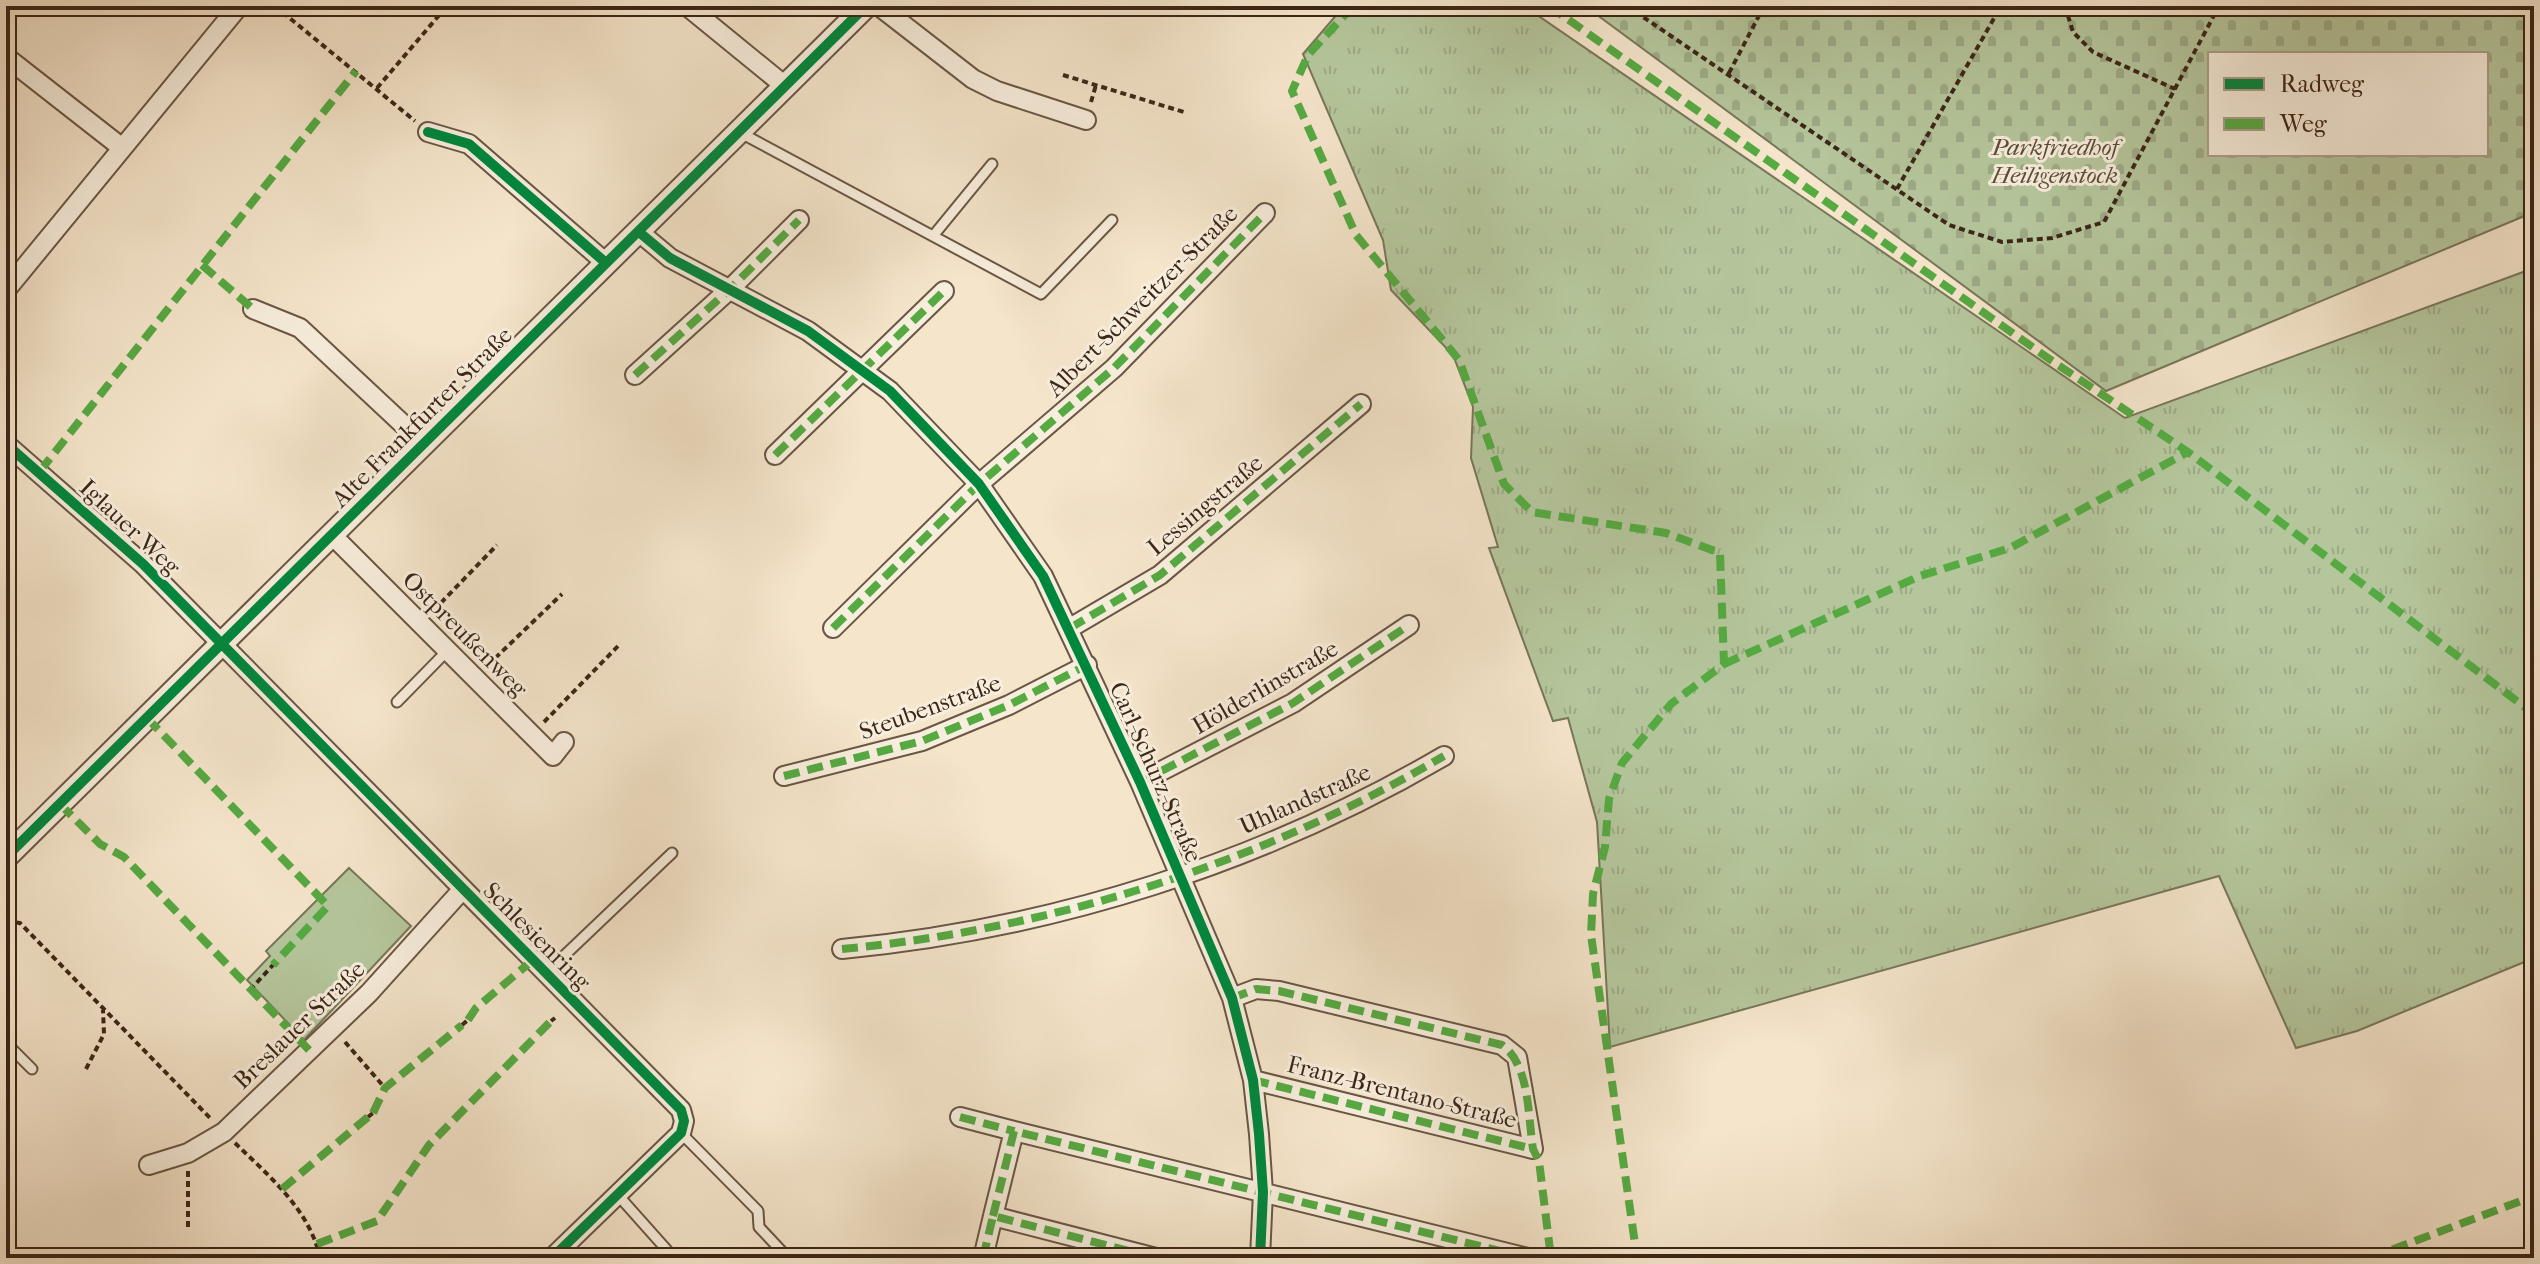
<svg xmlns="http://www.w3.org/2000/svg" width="2540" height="1264" viewBox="0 0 2540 1264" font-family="'IM FELL French Canon',serif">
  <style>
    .grass { fill: url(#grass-tufts); stroke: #78765a; stroke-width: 2 }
    .cemetery { fill: url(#cemetery-stones); stroke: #78765a; stroke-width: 2; fill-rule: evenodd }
    .park { fill: #b5c69c; stroke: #78765a; stroke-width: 2 }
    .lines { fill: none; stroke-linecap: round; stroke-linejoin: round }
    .service-casing { stroke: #6a5644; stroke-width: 13 }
    .minor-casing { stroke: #6a5644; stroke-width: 22 }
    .tertiary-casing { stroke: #6a5644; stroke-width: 26 }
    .path { stroke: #3c2617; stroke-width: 4; stroke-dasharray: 6 4; stroke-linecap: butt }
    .service { stroke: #f8eedd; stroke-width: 9 }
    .minor { stroke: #f8eedd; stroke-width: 18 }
    .tertiary { stroke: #f8eedd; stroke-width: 22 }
    .quiet { stroke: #55aa42; stroke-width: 8; stroke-dasharray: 16 8; stroke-linecap: butt }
    .cycleway-casing { stroke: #f8eedd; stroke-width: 15 }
    .cycleway { stroke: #00873e; stroke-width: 10 }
    .labels { text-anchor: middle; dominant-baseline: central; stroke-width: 6; stroke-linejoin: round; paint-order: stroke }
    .park-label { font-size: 24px; font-style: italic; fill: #5a4e38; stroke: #f8eedd }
    .street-label { font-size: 24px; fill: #3c2617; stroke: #f8eedd }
  </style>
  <defs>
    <pattern id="grass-tufts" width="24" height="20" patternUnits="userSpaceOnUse" patternTransform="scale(2)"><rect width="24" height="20" fill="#b5c69c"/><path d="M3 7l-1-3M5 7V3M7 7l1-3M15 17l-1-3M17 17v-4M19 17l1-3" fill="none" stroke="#9daa86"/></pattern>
    <pattern id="cemetery-stones" width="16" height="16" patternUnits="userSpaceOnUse" patternTransform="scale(2)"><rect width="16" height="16" fill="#b5c69c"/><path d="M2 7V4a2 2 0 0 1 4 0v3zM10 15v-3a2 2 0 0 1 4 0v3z" fill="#9daa86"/></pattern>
  </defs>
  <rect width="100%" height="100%" fill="#f5e5cb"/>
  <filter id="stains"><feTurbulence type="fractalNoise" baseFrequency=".0025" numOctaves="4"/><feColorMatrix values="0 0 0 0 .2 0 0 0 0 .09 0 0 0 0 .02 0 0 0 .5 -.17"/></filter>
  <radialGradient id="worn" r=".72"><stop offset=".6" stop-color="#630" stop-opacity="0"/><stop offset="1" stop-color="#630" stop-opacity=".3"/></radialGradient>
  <!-- grass -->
  <path class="grass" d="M1344,6H1524L2125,418L2534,268V958L2357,1031L2296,1048L2219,876L1610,1047L1597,822L1568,718L1553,721L1489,548L1498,547L1471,458L1473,407L1453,355L1391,290L1383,240L1303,54Z"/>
  <!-- cemetery -->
  <path class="cemetery" d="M1585,6H2534V212L2106,391ZM2210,54H2486V154H2210Z"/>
  <!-- park -->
  <path class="park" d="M349,868L411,926L304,1040L247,980L270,956L266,951Z"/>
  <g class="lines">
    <!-- service casing -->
    <g class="service-casing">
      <path id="service" d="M739,132L1041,294L1112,220
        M933,236L992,164
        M397,702L448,650
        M546,973L672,853
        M6,1043L32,1069
        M681,1133L758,1211L759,1227L788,1258
        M617,1194L674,1258"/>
    </g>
    <!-- minor casing -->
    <g class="minor-casing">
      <path id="minor" d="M687,6L785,86
        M879,6L973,79L997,91L1086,120
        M6,57L121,147
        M428,132L469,144L606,263
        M639,232L670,258L808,331L890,391L979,484L1043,576L1140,782L1232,998L1253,1080L1259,1134L1263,1192L1260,1258
        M6,290L239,6
        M253,309L300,328L423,443
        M635,375L730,289L799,220
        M6,444L143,564L681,1110L684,1121L681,1133L552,1258
        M775,455L944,291
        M331,534L553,756L564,742
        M833,628L979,484L1114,368L1265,213
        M1070,628L1160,575L1361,404
        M784,776L922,741L1009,705L1087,665
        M1140,782L1293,703L1409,625
        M842,949C1053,929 1261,863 1444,756
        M1232,998L1256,989L1279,991L1502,1045L1517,1057L1533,1149L1253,1080
        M960,1117L1014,1131
        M149,1165L188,1153L224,1132L369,993L462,890
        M993,1216L1014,1131L1528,1258
        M983,1258L993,1216L1156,1258"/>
    </g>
    <!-- tertiary casing -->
    <g class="tertiary-casing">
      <path id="tertiary" d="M6,857L866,6"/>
    </g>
    <!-- path -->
    <path class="path" d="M275,6L415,121
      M1627,6L1949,225L2002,242L2052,238L2104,222L2219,6
      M2065,6L2073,32L2093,52L2175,89
      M1729,73L1764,6
      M1063,75L1187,113
      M377,88L447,6
      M1091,102L1096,85
      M1897,189L2001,6
      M434,610L497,545
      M488,665L562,594
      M544,722L619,645
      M6,921L20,923L212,1120
      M250,990L273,965
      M551,1021L555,1018
      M462,1025L468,1020
      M345,1042L385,1088
      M86,1069L104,1034L103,1010
      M368,1117L373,1113
      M235,1143C269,1176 310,1210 320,1258
      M188,1171V1229"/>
    <!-- service -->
    <use href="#service" class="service"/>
    <!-- minor -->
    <use href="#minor" class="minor"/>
    <!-- tertiary -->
    <use href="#tertiary" class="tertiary"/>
    <!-- quiet -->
    <path class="quiet" d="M1353,6L1308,55L1292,91L1356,235L1459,360L1504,484L1532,512L1666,533L1720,553L1724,664L1671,704L1622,763L1609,799L1605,847L1593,894L1591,935L1637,1258
      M1549,6L2055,363L2188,452L2534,714
      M202,265L253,309
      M635,375L730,289L799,220
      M775,455L944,291
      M40,471L356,71
      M833,628L979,484L1114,368L1265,213
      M1070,628L1160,575L1361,404
      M1724,664L1920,576L2010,548L2188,452
      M147,718L328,906L273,965
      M784,776L922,741L1009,705L1087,665
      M1140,782L1293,703L1409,625
      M60,804L100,844L124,857L309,1050
      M842,949C1053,929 1261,863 1444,756
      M1232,998L1256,989L1279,991L1502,1045C1530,1064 1528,1118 1533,1149L1539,1161L1551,1258
      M468,1020L476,1008L533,960
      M1253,1080L1533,1149
      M373,1113L385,1088L462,1025
      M960,1117L1014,1131
      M282,1189L368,1117
      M993,1216L1014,1131L1528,1258
      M317,1244L377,1221L429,1145L551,1021
      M983,1258L993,1216L1156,1258
      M2370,1258L2534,1196"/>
    <!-- cycleway casing -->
    <g class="cycleway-casing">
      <path id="cycleway" d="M428,132L469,144L606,263
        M639,232L670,258L808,331L890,391L979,484L1043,576L1140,782L1232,998L1253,1080L1259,1134L1263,1192L1260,1258
        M6,444L143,564L681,1110L684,1121L681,1133L552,1258
        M6,857L866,6"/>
    </g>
    <!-- cycleway -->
    <use href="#cycleway" class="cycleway"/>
  </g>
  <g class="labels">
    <!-- park labels -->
    <g class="park-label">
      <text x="2055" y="147">Parkfriedhof<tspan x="2055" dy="28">Heiligenstock</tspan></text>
    </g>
    <!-- street labels -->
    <g class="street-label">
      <text transform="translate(1142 301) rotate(-45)">Albert-Schweitzer-Straße</text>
      <text transform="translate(422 417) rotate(-45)">Alte Frankfurter Straße</text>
      <text transform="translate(1205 505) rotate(-40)">Lessingstraße</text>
      <text transform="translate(130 527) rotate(43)">Iglauer Weg</text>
      <text transform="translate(465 634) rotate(45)">Ostpreußenweg</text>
      <text transform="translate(1265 687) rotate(-30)">Hölderlinstraße</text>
      <text transform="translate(930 707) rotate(-20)">Steubenstraße</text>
      <text transform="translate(1156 772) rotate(66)">Carl-Schurz-Straße</text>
      <text transform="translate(1305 799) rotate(-24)">Uhlandstraße</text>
      <text transform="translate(537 936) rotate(45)">Schlesienring</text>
      <text transform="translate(299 1025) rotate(-44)">Breslauer Straße</text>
      <text transform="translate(1402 1092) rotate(14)">Franz-Brentano-Straße</text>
    </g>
  </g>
  <!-- margin -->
  <rect width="2540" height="1264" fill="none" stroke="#f5e5cb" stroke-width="32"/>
  <rect x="8" y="8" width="2524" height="1248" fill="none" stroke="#3c2617" stroke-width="4"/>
  <rect x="16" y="16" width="2508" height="1232" fill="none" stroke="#3c2617" stroke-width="2"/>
  <!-- legend -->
  <rect x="2208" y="52" width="280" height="104" fill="#f8eedd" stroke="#ad9e8e" stroke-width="2"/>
  <rect x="2224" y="78" width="40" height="12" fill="#00873e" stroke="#ad9e8e" stroke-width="2"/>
  <text x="2280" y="92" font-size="24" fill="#3c2617">Radweg</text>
  <rect x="2224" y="118" width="40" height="12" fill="#55aa42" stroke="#ad9e8e" stroke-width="2"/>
  <text x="2280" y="132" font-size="24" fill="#3c2617">Weg</text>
  <rect width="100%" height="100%" filter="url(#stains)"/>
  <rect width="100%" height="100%" fill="url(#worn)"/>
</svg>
